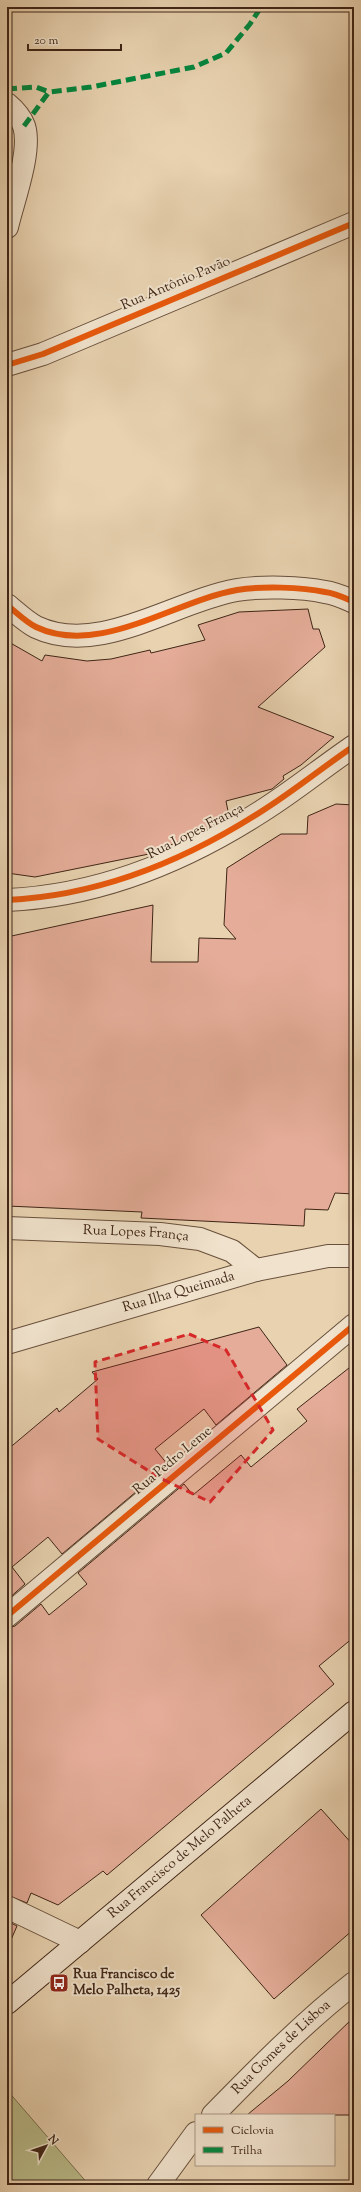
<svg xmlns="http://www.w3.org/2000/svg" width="361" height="2192" viewBox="0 0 361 2192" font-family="'Sorts Mill Goudy',serif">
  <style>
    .green { fill: #b9bb89; stroke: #7c7050 }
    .building { fill: #e5ad99; stroke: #3f2516 }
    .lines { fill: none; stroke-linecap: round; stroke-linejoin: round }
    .street-casing { stroke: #69503c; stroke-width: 24 }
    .secondary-casing { stroke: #3f2516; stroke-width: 24 }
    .street { stroke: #f0e2cc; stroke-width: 22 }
    .secondary { stroke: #f0e2cc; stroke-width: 22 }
    .quiet { stroke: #00873e; stroke-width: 5; stroke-dasharray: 10 5; stroke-linecap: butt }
    .cycleway-casing { stroke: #f0e2cc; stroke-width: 8 }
    .cycleway { stroke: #e8590c; stroke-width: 6 }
    .marked { fill: #d62828; fill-opacity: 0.2; stroke: #d62828; stroke-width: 3; stroke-dasharray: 8 5; stroke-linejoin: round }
    .labels { text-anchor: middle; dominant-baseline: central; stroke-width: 4; stroke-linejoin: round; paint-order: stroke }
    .street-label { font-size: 14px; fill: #3f2516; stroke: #f0e2cc }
    .poi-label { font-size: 14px; font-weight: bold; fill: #3f2516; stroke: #f0e2cc; text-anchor: start }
  </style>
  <rect width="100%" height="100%" fill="#e8d2b0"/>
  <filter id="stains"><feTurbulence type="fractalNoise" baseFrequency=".005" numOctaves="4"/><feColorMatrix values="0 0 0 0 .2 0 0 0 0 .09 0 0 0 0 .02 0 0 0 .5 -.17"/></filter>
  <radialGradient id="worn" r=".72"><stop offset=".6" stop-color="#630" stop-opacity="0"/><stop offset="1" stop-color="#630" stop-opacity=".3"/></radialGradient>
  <!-- green -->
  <path class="green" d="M7,2090L89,2185H7Z"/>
  <!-- building -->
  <path class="building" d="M308,609L313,629H319L325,647L258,707L334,737L301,765L283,776L284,779L272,789L226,801L229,816L197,834L149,854L35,877L7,873V641L42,661L45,655L87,661L111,659L150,650L151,653L205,640L198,625L239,612Z
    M336,804L354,805V1194L335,1193L328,1210L305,1209L304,1226L141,1218L142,1212L7,1206V937L153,905L151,962H198L199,938L236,939L224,925L227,868L281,834H307L308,816Z
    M259,1327L287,1365L216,1425L204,1409L155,1449L168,1465L62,1554L48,1537L12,1567L25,1584L7,1600V1450L57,1408L59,1412L98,1379L92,1372Z
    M354,1364V1637L319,1666L334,1684L107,1875L103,1871L58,1905L31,1893L27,1903L7,1895V1628L15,1626L41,1604L49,1615L87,1584L78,1573L184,1484L193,1495L241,1455L251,1467L307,1421L297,1409Z
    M321,1809L354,1846V1929L274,1999L201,1915Z
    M7,1921L17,1926L7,1949Z
    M354,2017V2115H247L288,2081Z"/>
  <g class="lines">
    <!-- street casing -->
    <g class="street-casing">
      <g id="street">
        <path d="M7,104C13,109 21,118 24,126C32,151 13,201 7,227"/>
        <path d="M7,365L43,354L354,223"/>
        <path d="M7,605C16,612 26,622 36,627C99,657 174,601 237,590C261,586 302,587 325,592C335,593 345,598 354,602"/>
        <path d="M7,900C99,896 186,860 262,811C294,791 323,767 354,746"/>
        <path id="s1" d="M7,1228L160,1234L200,1239L232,1251L256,1270"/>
        <path id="s2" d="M7,1343L256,1270L328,1256H354"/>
        <path d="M7,1616L354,1325"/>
        <path d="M7,1907L80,1942"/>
        <path id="s3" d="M213,2115C258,2069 303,2023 354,1983"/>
        <path d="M158,2185L196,2133"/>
      </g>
    </g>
    <!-- secondary casing -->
    <g class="secondary-casing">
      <g id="secondary">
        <path id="s4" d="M7,2003L354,1712"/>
      </g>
    </g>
    <!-- street -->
    <use href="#street" class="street"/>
    <!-- secondary -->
    <use href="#secondary" class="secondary"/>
    <!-- quiet -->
    <path class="quiet" d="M7,89L36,87L49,92
      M24,126L49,92L91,87L194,67L226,53L250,24L261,7"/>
    <!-- cycleway casing -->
    <g class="cycleway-casing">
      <path id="cycleway" d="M7,365L43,354L354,223
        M7,605C16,612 26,622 36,627C99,657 174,601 237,590C261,586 302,587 325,592C335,593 345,598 354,602
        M7,900C99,896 186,860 262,811C294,791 323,767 354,746
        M7,1616L354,1325"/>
    </g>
    <!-- cycleway -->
    <use href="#cycleway" class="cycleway"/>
  </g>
  <!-- marked area -->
  <path class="marked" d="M189,1334L226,1350L273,1430L210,1502L160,1478L98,1439L95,1362Z"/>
  <!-- icons -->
  <defs>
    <g id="bus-square" transform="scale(1)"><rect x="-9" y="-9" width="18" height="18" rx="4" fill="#8f2418" stroke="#f0e2cc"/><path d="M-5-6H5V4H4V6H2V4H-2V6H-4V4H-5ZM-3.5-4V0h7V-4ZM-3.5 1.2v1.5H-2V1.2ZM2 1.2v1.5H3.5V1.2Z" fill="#fff"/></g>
  </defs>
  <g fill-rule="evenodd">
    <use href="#bus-square" x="59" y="1983"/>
  </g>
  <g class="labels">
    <!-- street labels -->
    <g class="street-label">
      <text transform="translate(176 284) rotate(-23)">Rua Antônio Pavão</text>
      <text transform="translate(196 832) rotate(-27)">Rua Lopes França</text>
      <text stroke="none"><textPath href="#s1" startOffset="129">Rua Lopes França</textPath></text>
      <text stroke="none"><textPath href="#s2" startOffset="179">Rua Ilha Queimada</textPath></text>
      <text transform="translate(173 1461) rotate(-40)">Rua Pedro Leme</text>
      <text stroke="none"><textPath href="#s4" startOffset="226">Rua Francisco de Melo Palheta</textPath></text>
      <text stroke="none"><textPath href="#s3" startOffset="96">Rua Gomes de Lisboa</textPath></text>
    </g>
    <!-- poi labels -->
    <g class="poi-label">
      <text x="73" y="1975">Rua Francisco de<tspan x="73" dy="16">Melo Palheta, 1425</tspan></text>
    </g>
  </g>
  <!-- margin -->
  <rect width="361" height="2192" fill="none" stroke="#e8d2b0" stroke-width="24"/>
  <rect x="8" y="8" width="345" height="2176" fill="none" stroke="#3f2516" stroke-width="2"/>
  <rect x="12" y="12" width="337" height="2168" fill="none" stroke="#3f2516"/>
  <!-- legend -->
  <rect x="195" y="2114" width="140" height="52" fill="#f0e2cc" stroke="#a99683"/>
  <rect x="203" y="2127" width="20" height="6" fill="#e8590c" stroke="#a99683"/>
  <text x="231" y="2134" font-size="12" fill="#3f2516">Ciclovia</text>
  <rect x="203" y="2147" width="20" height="6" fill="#00873e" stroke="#a99683"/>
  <text x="231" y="2154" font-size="12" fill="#3f2516">Trilha</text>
  <!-- north arrow -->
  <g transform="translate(46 2146) rotate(50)" stroke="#f0e2cc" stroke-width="3" paint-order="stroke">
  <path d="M0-3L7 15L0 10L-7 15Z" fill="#3f2516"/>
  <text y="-6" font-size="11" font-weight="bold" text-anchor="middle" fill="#3f2516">N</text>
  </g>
  <!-- scale -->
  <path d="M28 44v6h93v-6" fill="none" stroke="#3f2516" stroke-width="2"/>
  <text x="34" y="44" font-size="12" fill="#3f2516" stroke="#f0e2cc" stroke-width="3" paint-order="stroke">20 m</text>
  <rect width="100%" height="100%" filter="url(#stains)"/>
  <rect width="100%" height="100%" fill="url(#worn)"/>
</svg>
